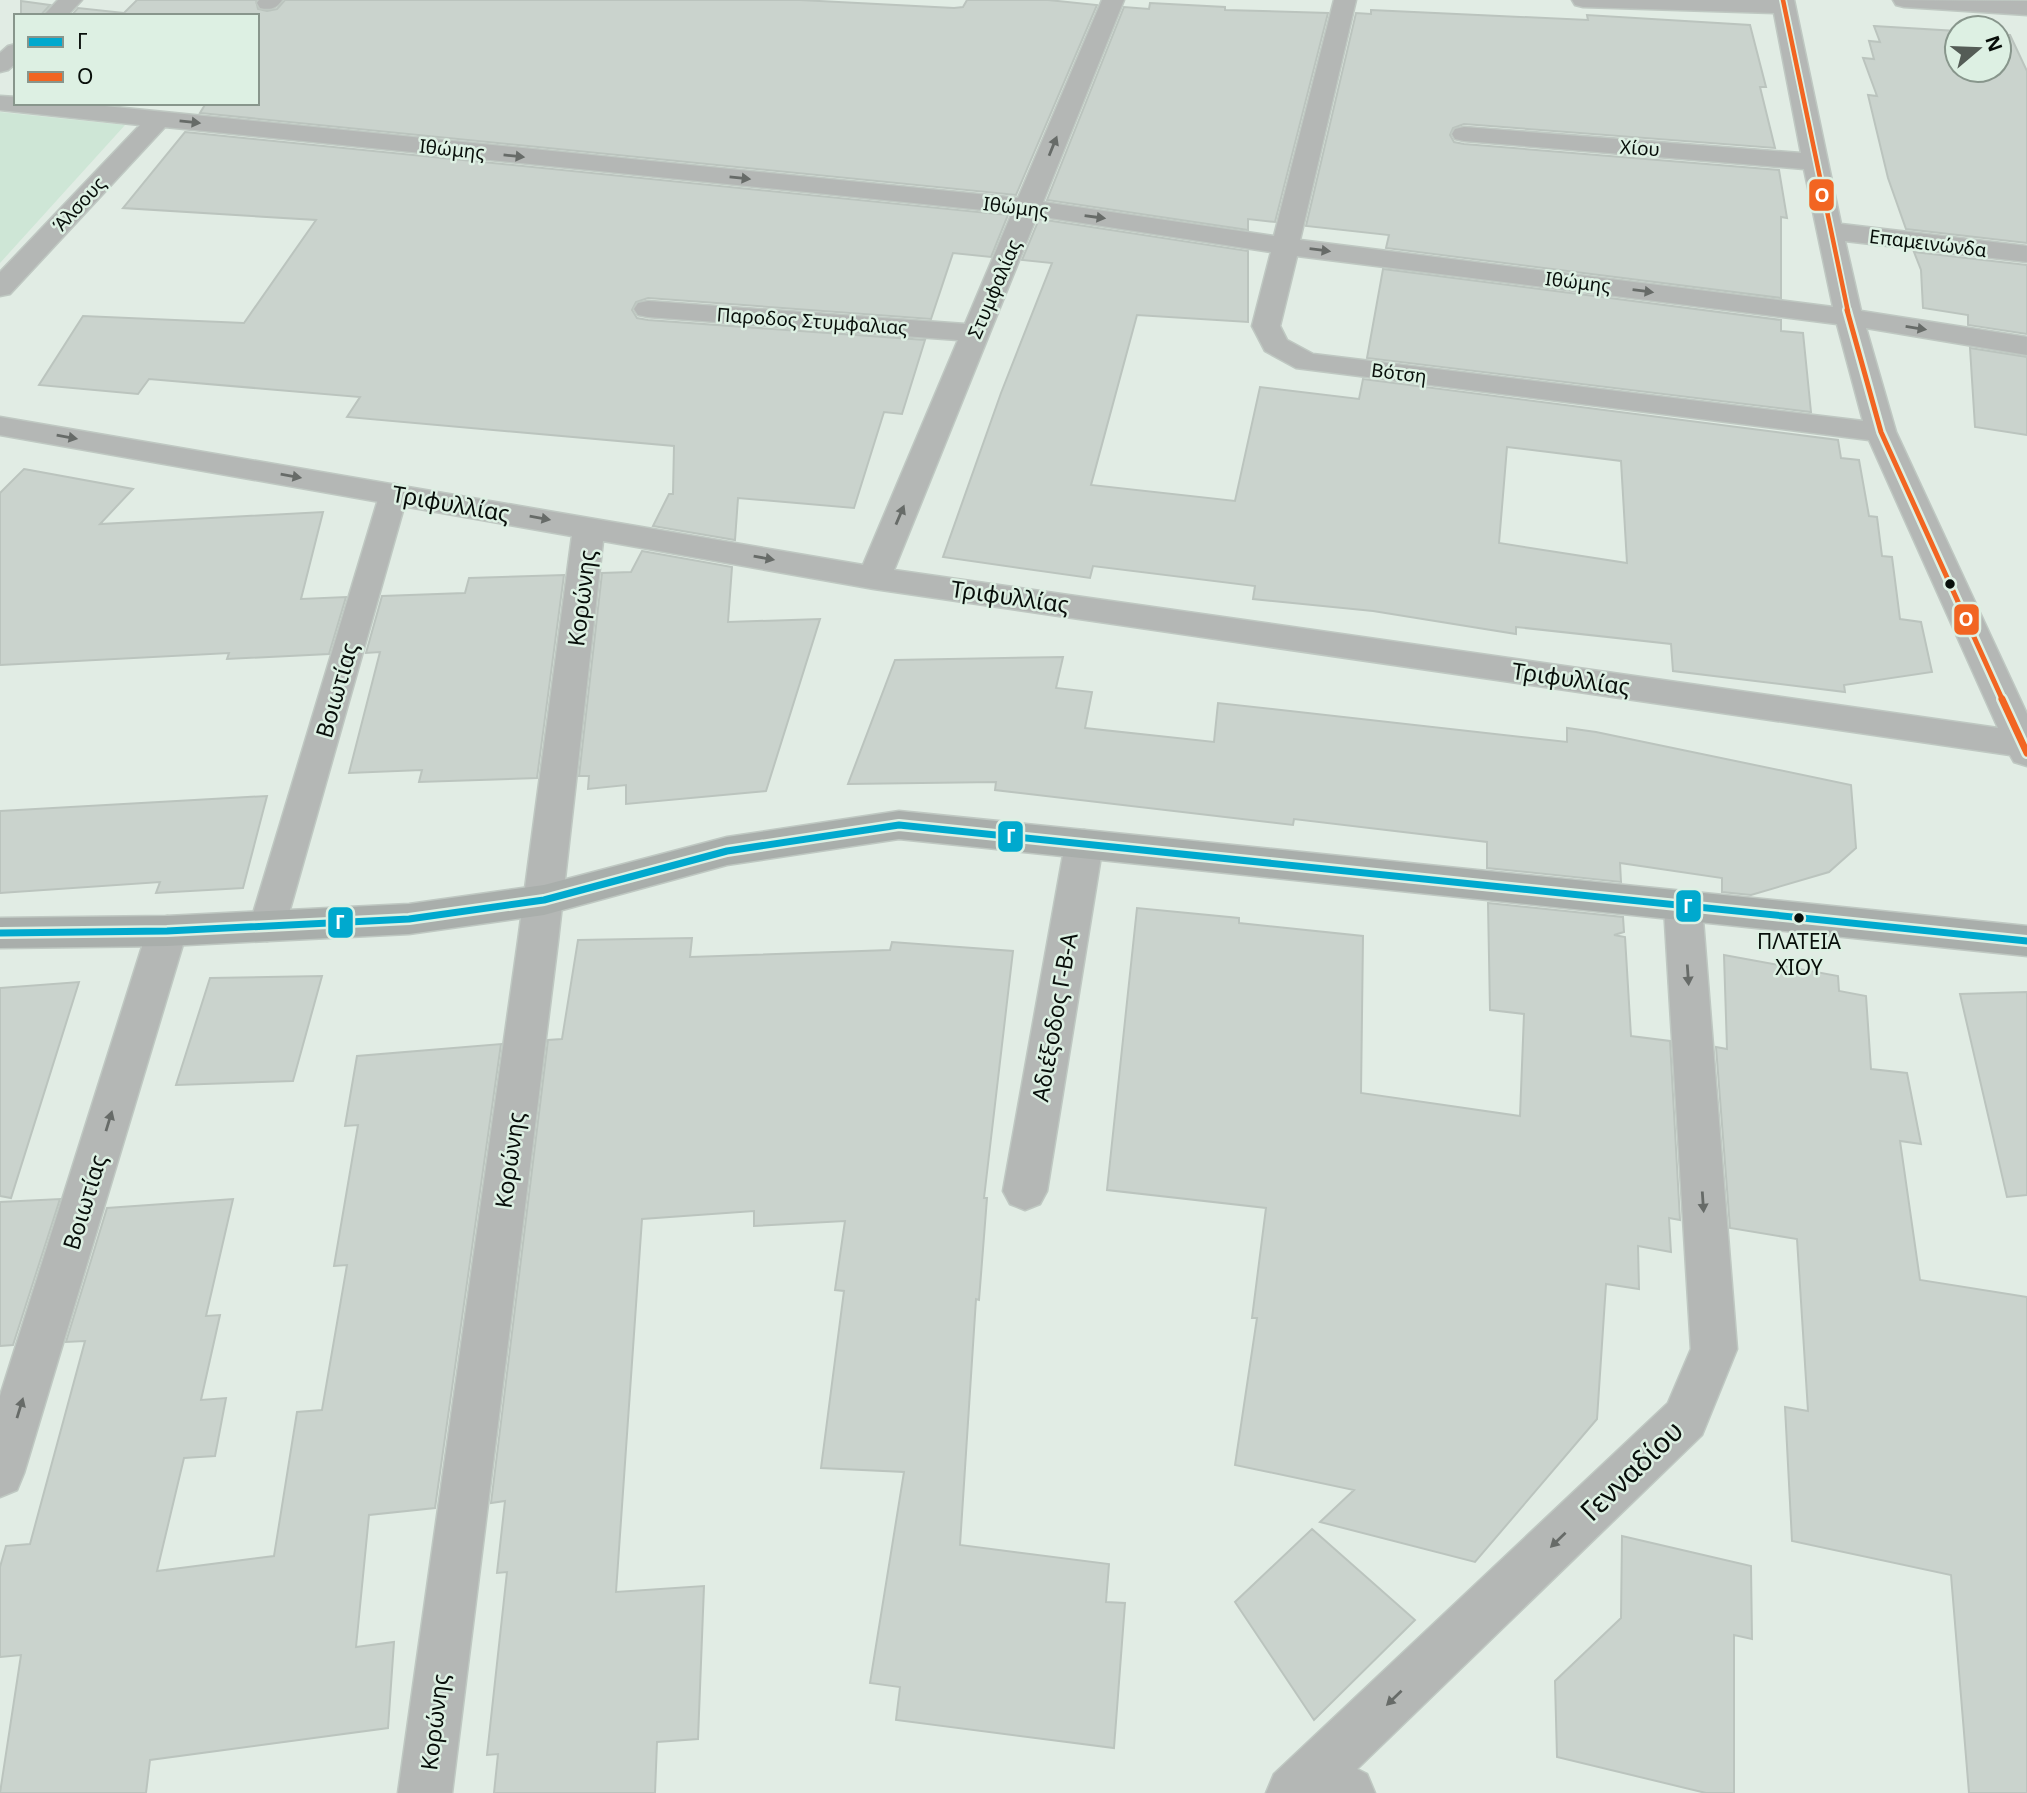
<svg xmlns="http://www.w3.org/2000/svg" width="2027" height="1793" viewBox="0 0 2027 1793" font-family="'Noto Sans',sans-serif">
  <style>
    .green { fill: #cee6d6 }
    .building { fill: #cad3cd; stroke: #bbc4be; stroke-width: 2; fill-rule: evenodd }
    .lines { fill: none; stroke-linecap: round; stroke-linejoin: round }
    .lane-casing { stroke: #bfc8c2; stroke-width: 3 }
    .street-casing { stroke: #bfc8c2; stroke-width: 3 }
    .secondary-casing { stroke: #bfc8c2; stroke-width: 3 }
    .lane { fill: #b4b7b5; fill-rule: evenodd }
    .street { fill: #b4b7b5; fill-rule: evenodd }
    .secondary { fill: #a9aeab; fill-rule: evenodd }
    .bus-1-casing { stroke: #ddf0e3; stroke-width: 12 }
    .bus-2-far2-casing { stroke: #ddf0e3; stroke-width: 8 }
    .bus-2-far1-casing { stroke: #ddf0e3; stroke-width: 10 }
    .bus-2-casing { stroke: #ddf0e3; stroke-width: 12 }
    .bus-1 { stroke: #00a9ce; stroke-width: 7 }
    .bus-2-far2 { stroke: #f26522; stroke-width: 4.5 }
    .bus-2-far1 { stroke: #f26522; stroke-width: 5 }
    .bus-2 { stroke: #f26522; stroke-width: 7 }
    .oneway { fill: #676b68 }
    .bus-dot { fill: #080e0a; stroke: #ddf0e3; stroke-width: 2.5 }
    .labels { text-anchor: middle; dominant-baseline: central; stroke-width: 5; stroke-linejoin: round; paint-order: stroke }
    .far-street-label { font-size: 19px; fill: #080e0a; stroke: #ddf0e3 }
    .bus-label { font-size: 21px; fill: #080e0a; stroke: #ddf0e3 }
    .street-label { font-size: 23px; fill: #080e0a; stroke: #ddf0e3 }
    .near-street-label { font-size: 28px; fill: #080e0a; stroke: #ddf0e3 }
    .line-badge { stroke: #ddf0e3; stroke-width: 2.5 }
    .badge-label { font-size: 19px; text-anchor: middle; font-weight: bold; fill: #fff }
  </style>
  <rect width="100%" height="100%" fill="#e1ece4"/>
  <!-- green -->
  <path class="green" d="M0,112L125,125L0,263Z"/>
  <!-- building -->
  <path class="building" d="M137,0H256L258,9L267,11L277,9L285,0H800L954,8L963,7L967,0H1048L1097,5L1016,195L200,113L206,103H257V16H71L78,8L124,13Z
    M21,1L50,5L40,16H21Z
    M1150,3L1225,7V10L1328,13L1275,222L1248,219V230L1047,200L1124,7L1149,9Z
    M1371,10L1588,20L1587,15L1750,25L1766,87H1760L1775,148L1464,124L1453,128L1450,135L1454,142L1464,144L1779,170L1787,218L1781,217V298L1386,248L1389,235L1306,226L1356,13L1371,14Z
    M1874,26L1957,31V70H1999V34L2010,35L2027,71V243L1906,229L1888,178L1868,95L1877,96L1863,58L1874,59L1869,41L1880,42Z
    M185,132L1008,215L991,257L953,253L931,319L648,298L636,302L632,310L637,318L648,320L925,340L902,414L884,412L854,508L738,498L735,540L653,526L669,494H673L674,446L347,417L360,397L149,379L138,394L39,385L83,316L244,323L316,220L123,208Z
    M1039,219L1248,251V322L1137,315L1091,485L1235,501L1260,387L1359,399L1363,379L1838,440L1841,458L1859,460L1869,516L1877,517L1882,556L1892,557L1900,619L1921,622L1932,672L1844,685L1845,692L1673,671L1671,644L1516,627V634L1373,611L1253,599L1255,586L1093,566L1090,578L943,557L1001,393L1052,263L1022,260ZM1507,447L1621,461L1627,563L1499,543Z
    M1914,252L2027,265V334L1968,325V315L1923,308L1921,270Z
    M1383,269L1781,320V331L1803,333L1811,412L1367,358Z
    M1970,348L2027,357V435L1975,427Z
    M24,469L133,489L100,524L323,512L301,599L346,597L329,654L227,659L229,653L0,665V493Z
    M642,551L732,567L728,622L820,619L766,791L626,804V785L588,789L589,776H579L602,573L631,572Z
    M564,575L537,778L419,782L422,770L349,773L380,652L366,653L382,596L465,593L469,578Z
    M1063,657L1056,688L1092,692L1085,728L1214,742L1218,703L1567,742V728L1596,732L1851,785L1856,848L1829,872L1751,895L1722,892V878L1620,863L1621,882L1487,868V842L1294,819L1293,825L995,790L996,782L848,784L895,660Z
    M267,796L243,888L156,893L160,882L0,893V811Z
    M1488,903L1623,917L1624,932L1614,935L1625,937L1631,1036L1670,1041L1680,1220L1669,1218L1671,1252L1638,1246L1639,1289L1606,1284L1597,1419L1475,1562L1320,1522L1354,1490L1235,1465L1257,1318H1252L1266,1208L1107,1190L1137,908L1239,918V923L1363,936L1361,1093L1520,1116L1524,1014L1490,1010Z
    M692,938L690,957L890,950L892,942L1013,951L984,1198H987L979,1300L976,1299L960,1545L1109,1564L1106,1602L1125,1603L1114,1748L896,1720L900,1687L870,1683L904,1472L821,1468L844,1291L835,1290L845,1221L754,1226V1211L642,1219L616,1592L704,1586L698,1739L657,1742L655,1793H494L498,1754L487,1755L507,1572L497,1573L505,1501L491,1503L548,1040L562,1039L578,940Z
    M1724,955L1838,976L1839,991L1866,996L1871,1069L1907,1073L1921,1144L1900,1141L1920,1280L2027,1297V1793H1969L1951,1575L1792,1541L1785,1407L1808,1411L1797,1239L1730,1228L1716,1047L1727,1049Z
    M322,976L293,1081L176,1085L210,978Z
    M79,982L11,1198L0,1196V988Z
    M2027,992V1195L2007,1197L1960,994Z
    M501,1044L435,1508L369,1515L356,1647L394,1642L388,1728L150,1760L146,1793H0L21,1655L0,1657V1567L6,1546L30,1544L85,1341L66,1342L107,1208L233,1199L206,1316L220,1315L201,1400L226,1398L215,1456L184,1458L157,1571L274,1556L297,1412L322,1410L347,1265L334,1266L358,1125L345,1126L357,1056Z
    M60,1199L13,1345L0,1346V1202Z
    M1312,1529L1415,1620L1314,1720L1235,1602Z
    M1622,1536L1751,1566L1752,1639L1734,1635V1793H1706L1557,1757L1555,1681L1621,1618Z"/>
  <g class="lines">
    <!-- lane casing -->
    <g class="lane-casing">
      <path id="lane" d="M394,484L404,487L408,493L285,927L280,937L267,941L254,937L249,927L380,493L384,487Z"/>
    </g>
    <!-- street casing -->
    <g class="street-casing">
      <path id="street" d="M58,0H82L67,16H43Z
        M259,0H282C276,9 270,10 260,8L257,3Z
        M1102,0H1124L1043,202L1274,236L1334,0H1356L1300,240L1833,307L1804,169L1464,141L1455,139L1452,134L1455,129L1464,127L1801,153L1774,13L1583,7L1575,5L1572,0H1794L1841,224L2027,246V262L1845,241L1861,311L2027,337V355L1866,328L1896,432L2027,714V766L2014,762L2010,755L874,589L603,541L558,941L452,1793H398L518,941L572,536L0,435V417L863,565L958,340L648,317L638,315L634,309L638,303L648,301L965,324L1012,213L165,127L10,294L0,296V272L140,125L0,110V96L16,97V103H75L1018,198ZM1037,216L1271,252L1252,326L1265,351L1296,368L1869,440L1998,728L894,570ZM1297,256L1837,324L1863,421L1313,354L1287,340L1280,326Z
        M1893,0L2027,1V15L1904,7L1896,5Z
        M16,44V63L8,70L0,72V53L8,46Z
        M1084,830L1097,834L1103,844L1047,1191L1040,1204L1025,1210L1010,1204L1003,1191L1065,844L1071,834Z
        M1683,892L1697,896L1702,907L1737,1349L1702,1435L1357,1769L1367,1774L1375,1793H1266L1274,1774L1668,1403L1691,1349L1664,907L1669,896Z
        M167,916L181,920L187,931L24,1473L17,1490L0,1497V1396L147,931L153,920Z"/>
    </g>
    <!-- secondary casing -->
    <g class="secondary-casing">
      <path id="secondary" d="M899,811L2027,926V956L899,839L727,865L544,915L409,934L167,946L0,948V918L167,916L409,904L544,885L727,837Z"/>
    </g>
    <!-- lane -->
    <use href="#lane" class="lane"/>
    <!-- street -->
    <use href="#street" class="street"/>
    <!-- secondary -->
    <use href="#secondary" class="secondary"/>
    <!-- bus-1 casing -->
    <g class="bus-1-casing">
      <path id="bus-1" d="M0,933L167,931L409,919L544,900L727,851L899,825L2027,941"/>
    </g>
    <!-- bus-2-far2 casing -->
    <g class="bus-2-far2-casing">
      <path id="bus-2-far2" d="M1783,0L1848,312"/>
    </g>
    <!-- bus-2-far1 casing -->
    <g class="bus-2-far1-casing">
      <path id="bus-2-far1" d="M1847,310L1881,432L2003,701"/>
    </g>
    <!-- bus-2 casing -->
    <g class="bus-2-casing">
      <path id="bus-2" d="M2002,699L2027,753"/>
    </g>
    <!-- bus-1 -->
    <use href="#bus-1" class="bus-1"/>
    <!-- bus-2-far2 -->
    <use href="#bus-2-far2" class="bus-2-far2"/>
    <!-- bus-2-far1 -->
    <use href="#bus-2-far1" class="bus-2-far1"/>
    <!-- bus-2 -->
    <use href="#bus-2" class="bus-2"/>
  </g>
  <!-- one-way arrows -->
  <defs><path id="oneway-solid" d="M-6-.8H1V-3.2L6.5 0L1 3.2V.8H-6Z" transform="scale(1.75)"/></defs>
  <g class="oneway">
    <use href="#oneway-solid" transform="translate(190 122) rotate(6)"/>
    <use href="#oneway-solid" transform="translate(1053 146) rotate(-68)"/>
    <use href="#oneway-solid" transform="translate(514 156) rotate(6)"/>
    <use href="#oneway-solid" transform="translate(740 178) rotate(6)"/>
    <use href="#oneway-solid" transform="translate(1095 217) rotate(8)"/>
    <use href="#oneway-solid" transform="translate(1320 250) rotate(7)"/>
    <use href="#oneway-solid" transform="translate(1643 291) rotate(7)"/>
    <use href="#oneway-solid" transform="translate(1916 328) rotate(9)"/>
    <use href="#oneway-solid" transform="translate(67 437) rotate(10)"/>
    <use href="#oneway-solid" transform="translate(291 476) rotate(10)"/>
    <use href="#oneway-solid" transform="translate(900 515) rotate(-67)"/>
    <use href="#oneway-solid" transform="translate(540 518) rotate(10)"/>
    <use href="#oneway-solid" transform="translate(764 558) rotate(10)"/>
    <use href="#oneway-solid" transform="translate(1688 975) rotate(86)"/>
    <use href="#oneway-solid" transform="translate(109 1121) rotate(-73)"/>
    <use href="#oneway-solid" transform="translate(1703 1202) rotate(86)"/>
    <use href="#oneway-solid" transform="translate(20 1408) rotate(-73)"/>
    <use href="#oneway-solid" transform="translate(1558 1540) rotate(136)"/>
    <use href="#oneway-solid" transform="translate(1394 1698) rotate(136)"/>
  </g>
  <!-- markers -->
  <g class="bus-dot">
    <circle cx="1950" cy="584" r="6"/>
    <circle cx="1799" cy="918" r="6"/>
  </g>
  <g class="labels">
    <!-- far-street labels -->
    <g class="far-street-label">
      <text transform="translate(1640 148) rotate(4)">Χίου</text>
      <text transform="translate(452 149) rotate(6)">Ιθώμης</text>
      <text transform="translate(79 204) rotate(-47)">Άλσους</text>
      <text transform="translate(1016 207) rotate(7)">Ιθώμης</text>
      <text transform="translate(1928 243) rotate(7)">Επαμεινώνδα</text>
      <text transform="translate(1578 282) rotate(7)">Ιθώμης</text>
      <text transform="translate(994 289) rotate(-67)">Στυμφαλίας</text>
      <text transform="translate(812 321) rotate(4)">Παροδος Στυμφαλιας</text>
      <text transform="translate(1399 373) rotate(7)">Βότση</text>
    </g>
    <!-- bus labels -->
    <g class="bus-label">
      <text x="1799" y="941">ΠΛΑΤΕΙΑ<tspan x="1799" dy="26">ΧΙΟΥ</tspan></text>
    </g>
    <!-- street labels -->
    <g class="street-label">
      <text transform="translate(451 503) rotate(10)">Τριφυλλίας</text>
      <text transform="translate(1010 596) rotate(8)">Τριφυλλίας</text>
      <text transform="translate(581 598) rotate(-83)">Κορώνης</text>
      <text transform="translate(1571 678) rotate(8)">Τριφυλλίας</text>
      <text transform="translate(336 690) rotate(-74)">Βοιωτίας</text>
      <text transform="translate(1054 1017) rotate(-80)">Αδιέξοδος Γ-Β-Α</text>
      <text transform="translate(509 1160) rotate(-82)">Κορώνης</text>
      <text transform="translate(84 1202) rotate(-73)">Βοιωτίας</text>
      <text transform="translate(434 1722) rotate(-83)">Κορώνης</text>
    </g>
    <!-- near-street labels -->
    <g class="near-street-label">
      <text transform="translate(1631 1470) rotate(-44)">Γενναδίου</text>
    </g>
  </g>
  <g class="line-badge">
    <rect x="1808" y="178" width="27" height="34" rx="7" fill="#f26522"/>
    <rect x="1953" y="603" width="27" height="33" rx="7" fill="#f26522"/>
    <rect x="997" y="820" width="27" height="33" rx="7" fill="#00a9ce"/>
    <rect x="1675" y="889" width="27" height="34" rx="7" fill="#00a9ce"/>
    <rect x="327" y="906" width="27" height="33" rx="7" fill="#00a9ce"/>
  </g>
  <g class="badge-label">
    <text x="1822" y="202">Ο</text>
    <text x="1966" y="626">Ο</text>
    <text x="1011" y="843">Γ</text>
    <text x="1688" y="913">Γ</text>
    <text x="340" y="929">Γ</text>
  </g>
  <!-- legend -->
  <rect x="14" y="14" width="245" height="91" fill="#ddf0e3" stroke="#88968c" stroke-width="2"/>
  <rect x="28" y="37" width="35" height="10" fill="#00a9ce" stroke="#88968c" stroke-width="2"/>
  <text x="77" y="49" font-size="21" fill="#080e0a">Γ</text>
  <rect x="28" y="72" width="35" height="10" fill="#f26522" stroke="#88968c" stroke-width="2"/>
  <text x="77" y="84" font-size="21" fill="#080e0a">Ο</text>
  <!-- north arrow -->
  <g transform="translate(1978 49) rotate(71)"><circle r="33" fill="#ddf0e3" stroke="#88968c" stroke-width="2"/>
  <path d="M0-5L12 26L0 18L-12 26Z" fill="#545c56"/>
  <text y="-10" font-size="19" font-weight="bold" text-anchor="middle" fill="#080e0a">N</text>
  </g>
</svg>
